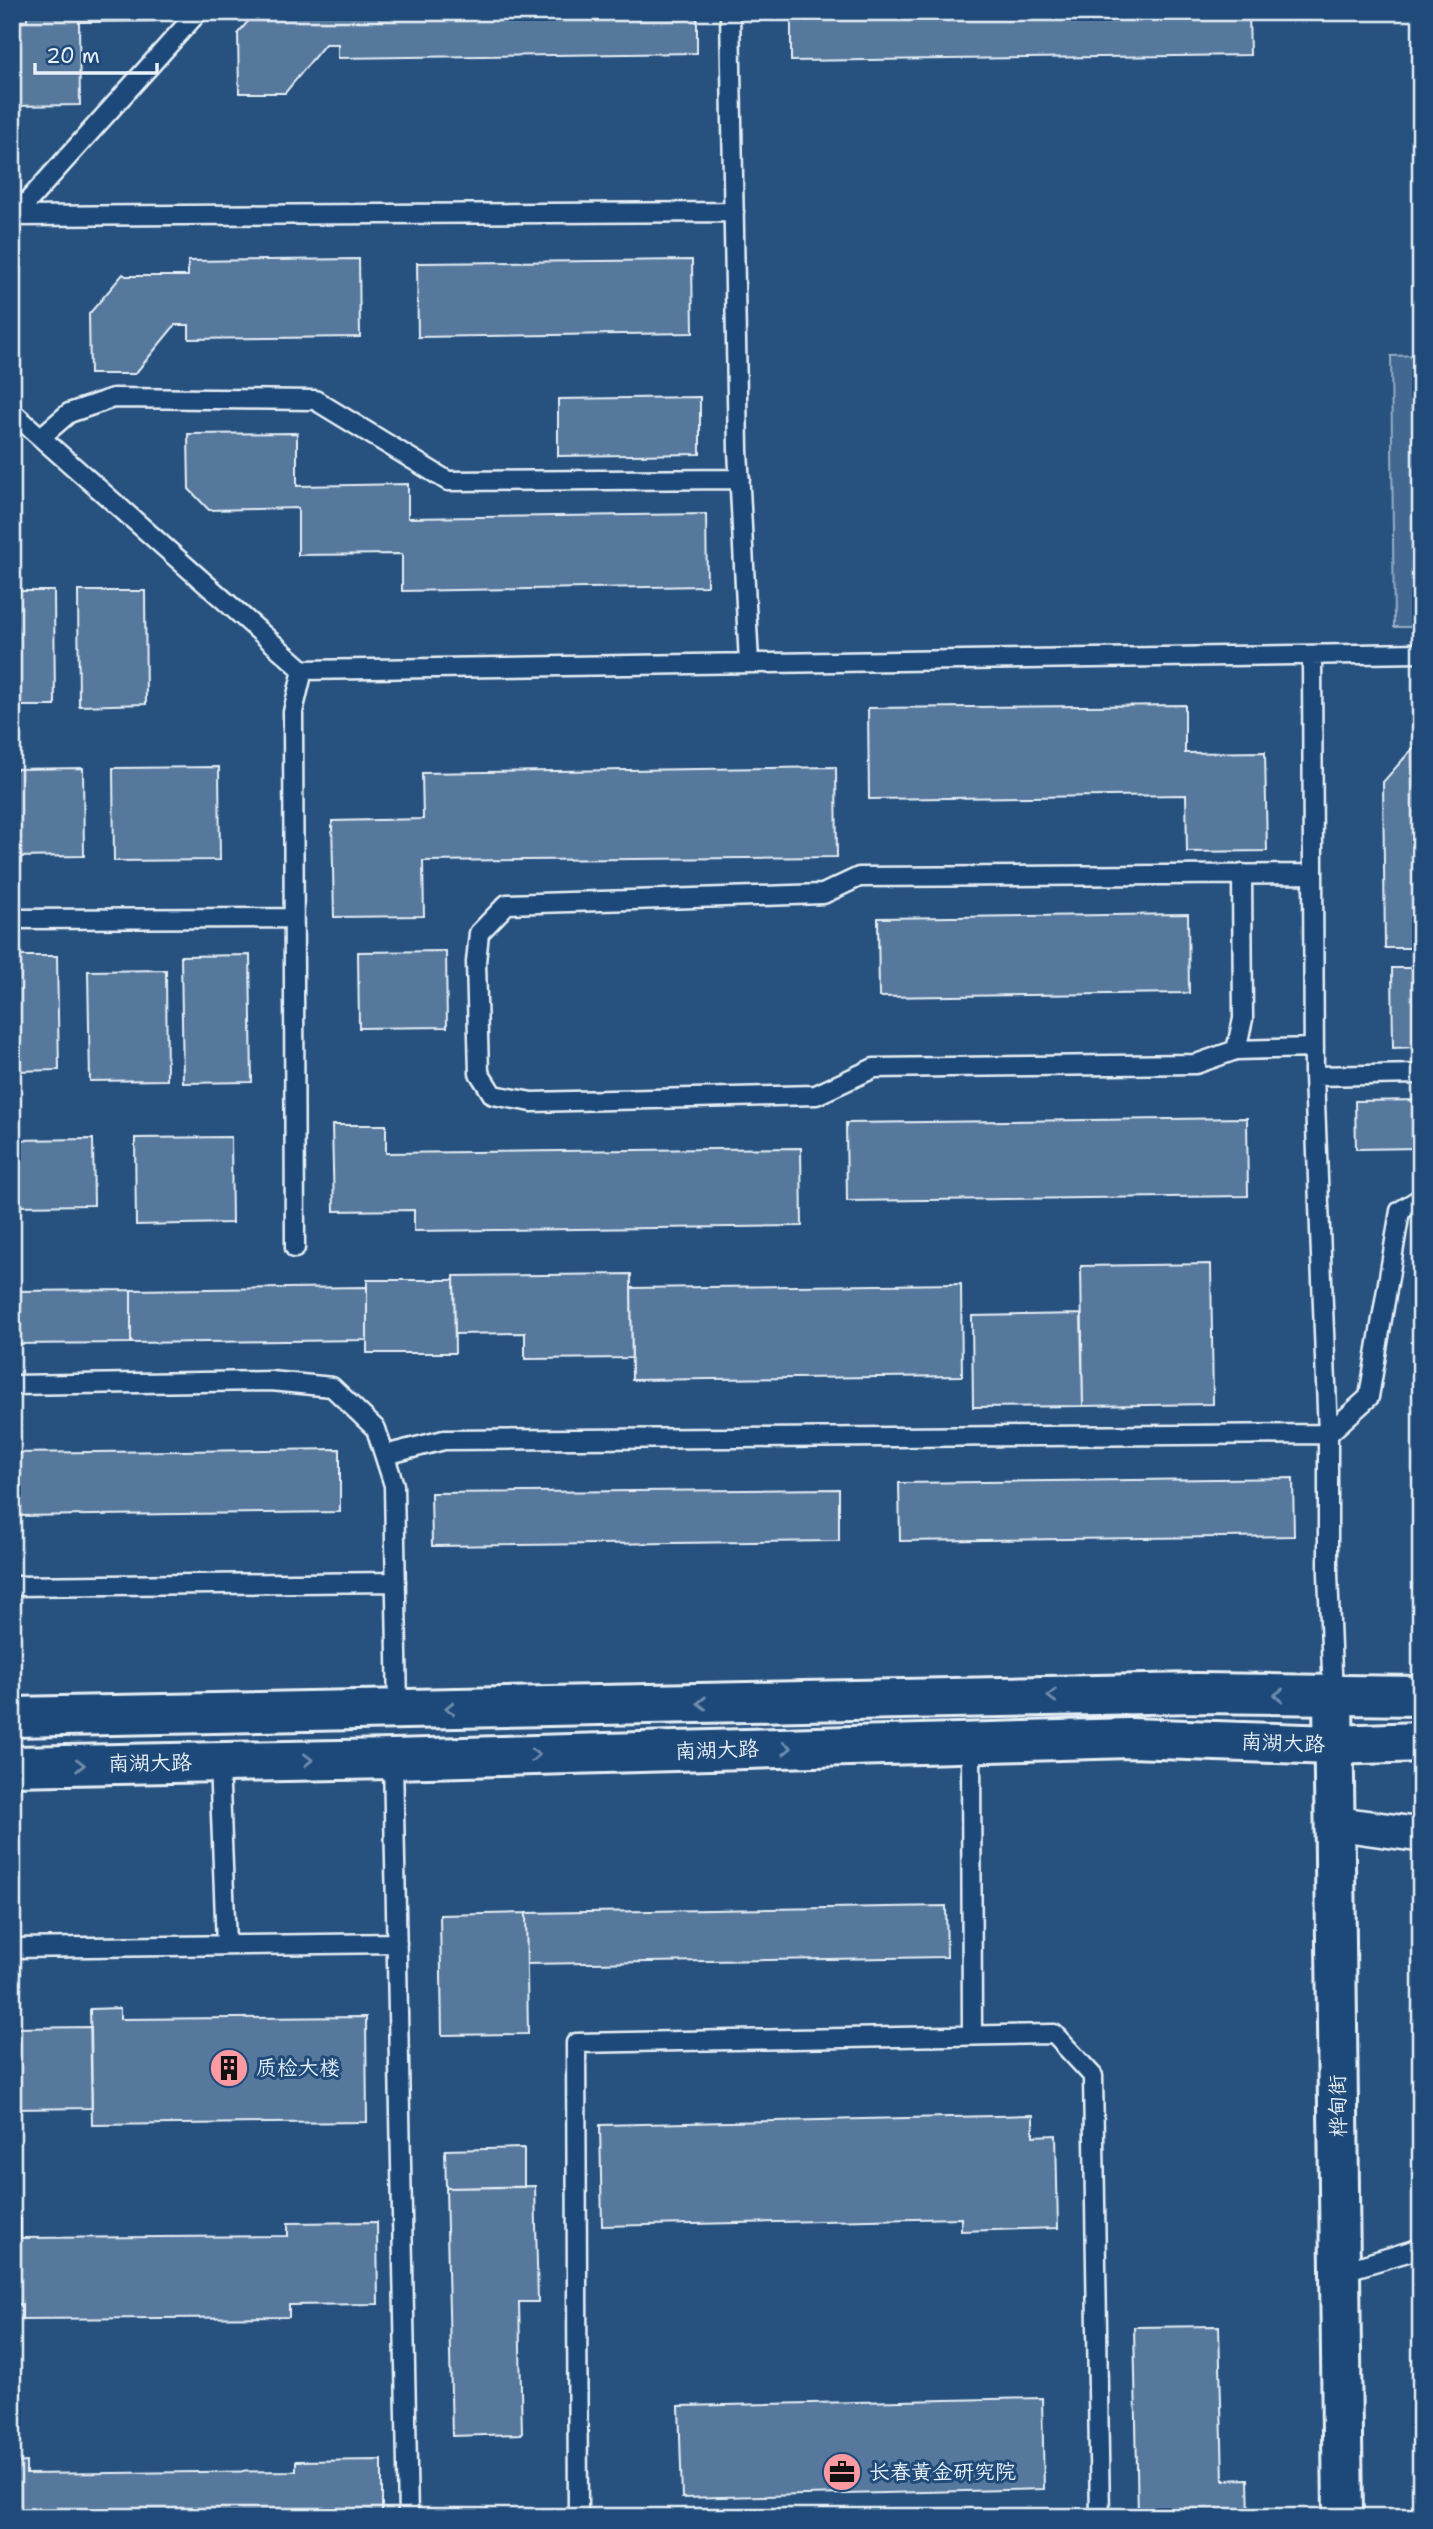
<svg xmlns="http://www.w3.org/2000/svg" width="1433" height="2529" viewBox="0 0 1433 2529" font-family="'Shantell Sans','LXGW WenKai TC',sans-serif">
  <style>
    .green { fill: #436891; stroke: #96acc4; stroke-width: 2 }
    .building { fill: #57789d; stroke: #e8f1f8; stroke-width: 2 }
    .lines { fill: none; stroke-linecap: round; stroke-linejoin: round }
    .service-casing { stroke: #e8f1f8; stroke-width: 23 }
    .minor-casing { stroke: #e8f1f8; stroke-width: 38 }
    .tertiary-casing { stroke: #e8f1f8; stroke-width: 44 }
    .primary-casing { stroke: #e8f1f8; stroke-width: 44 }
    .service { stroke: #1f4a7a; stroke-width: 18 }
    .minor { stroke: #1f4a7a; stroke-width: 33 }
    .tertiary { stroke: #1f4a7a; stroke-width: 38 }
    .primary { stroke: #1f4a7a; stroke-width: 38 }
    .oneway { stroke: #6f8dac }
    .labels { text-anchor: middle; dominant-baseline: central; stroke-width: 6; stroke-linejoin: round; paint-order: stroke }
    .street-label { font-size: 21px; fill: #e8f1f8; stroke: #1f4a7a }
    .poi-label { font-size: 21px; fill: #e8f1f8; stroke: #1f4a7a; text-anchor: start }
  </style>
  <rect width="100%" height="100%" fill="#27517f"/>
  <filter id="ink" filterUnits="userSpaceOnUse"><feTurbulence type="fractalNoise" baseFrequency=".0143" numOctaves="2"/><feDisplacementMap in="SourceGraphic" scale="14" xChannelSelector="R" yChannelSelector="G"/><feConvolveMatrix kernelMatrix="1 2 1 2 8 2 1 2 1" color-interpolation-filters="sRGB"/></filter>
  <g filter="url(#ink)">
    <!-- green -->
    <path class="green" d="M1421,355V627H1394L1391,356Z"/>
    <!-- building -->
    <path class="building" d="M27,12H154V21L79,22L80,105L12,106V23L27,22Z
      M256,12H697V53L338,58V44H325L285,93H239L238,33Z
      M791,12H1249L1250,55L791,61Z
      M359,259L360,337L189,339V325H175L135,374H90L89,314L123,274L126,276H188V261Z
      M692,260L693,333L418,337L417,263Z
      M700,397V454L558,456V399Z
      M297,433V486L408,484V518L706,514L707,586L402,591V554L298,555V508L209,510L189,489L188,434Z
      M12,591H54L55,706H12Z
      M78,591H145L146,704L79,706Z
      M1185,705V753L1265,752L1267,851L1187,852L1186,795L869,799L868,708Z
      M1421,739V948H1385L1383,782Z
      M219,767L220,860L114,861L113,768Z
      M836,767L837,857L423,861L424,916L334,917L332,821L423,819L422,773Z
      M83,768L84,856L12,857V769Z
      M1188,914L1189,993L879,997L878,918Z
      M446,951L447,1027L359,1028L358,952Z
      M250,955L252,1082L183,1083L181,956Z
      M12,956H57L59,1070L12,1071Z
      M1392,968H1421V1047L1393,1048Z
      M166,970L167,1080L90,1081L88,971Z
      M1421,1100V1148L1356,1149L1355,1101Z
      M1247,1118L1248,1196L847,1201L846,1123Z
      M332,1125H386V1153L801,1148L802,1226L414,1231V1210L334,1211Z
      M231,1137L232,1223L136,1225L135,1138Z
      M93,1139L94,1205L12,1206V1140Z
      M1211,1264L1213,1404L1083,1406L1081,1266Z
      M631,1274L632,1358L525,1359V1333L455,1334L454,1276Z
      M367,1280H454L455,1353H367Z
      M961,1284L962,1376L632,1380L631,1288Z
      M367,1287V1340L131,1343V1290Z
      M131,1290V1343L12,1344V1291Z
      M1081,1314L1083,1406L973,1407L972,1316Z
      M340,1449V1512L12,1516V1453Z
      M1293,1478L1294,1536L900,1541L899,1483Z
      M839,1489V1541L432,1546L431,1493Z
      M946,1906L947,1957L527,1964L526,1913Z
      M526,1913L528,2034L442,2035L440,1915Z
      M120,2008V2019L366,2017L367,2122L92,2125L90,2009Z
      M91,2027L92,2108L12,2109V2028Z
      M1033,2115V2136L1056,2135L1058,2228L961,2231V2218L602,2226L600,2125Z
      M524,2148V2187L446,2188L445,2150Z
      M535,2186L538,2302H519L522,2434L452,2436L446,2188Z
      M21,2219V2238L288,2236V2223L377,2222L378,2304L289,2305V2317L22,2319V2304L12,2305V2220Z
      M1219,2326L1223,2480L1248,2479L1249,2517H1138L1134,2327Z
      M1042,2398L1044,2489L682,2498L679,2406Z
      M382,2460V2517H12V2463L26,2462V2474L296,2471V2461Z"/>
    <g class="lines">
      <!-- service casing -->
      <g class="service-casing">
        <path id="service" d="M730,12L738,450L749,663
          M14,216L734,212
          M12,219L198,12
          M12,412L303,670L1421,653
          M41,437L69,413L113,398L315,400L448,481L740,479
          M1312,655L1314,1076
          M1242,874L1243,1019L1236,1050L1196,1064L874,1068L816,1095L532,1102L493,1095L479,1073L476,962L479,933L507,904L823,894L859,877L1313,874
          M12,919L293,918
          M1236,1050L1314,1048
          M295,1248L293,712L303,670
          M12,1385L271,1381L332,1387L376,1429L394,1485L398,1709
          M385,1455L444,1440L1328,1434L1369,1397L1400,1211L1421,1198
          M12,1586L396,1582
          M1333,1696L1328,1574V1434L1314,1076L1421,1074
          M971,1742L972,2034
          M393,1759L408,2517
          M219,1762L226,1945
          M12,1948L397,1943
          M1340,2272L1421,2248
          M578,2517L576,2043L1054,2034L1093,2076L1100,2517"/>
      </g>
      <!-- minor casing -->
      <g class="minor-casing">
        <path id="minor" d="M1334,1823L1421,1835"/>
      </g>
      <!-- tertiary casing -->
      <g class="tertiary-casing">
        <path id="tertiary" d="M1333,1696L1343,2517"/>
      </g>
      <!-- primary casing -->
      <g class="primary-casing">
        <path id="primary" d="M12,1717L1196,1693L1421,1696
          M12,1766L393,1759L1130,1738L1333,1745L1421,1742"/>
      </g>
      <!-- service -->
      <use href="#service" class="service"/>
      <!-- minor -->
      <use href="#minor" class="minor"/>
      <!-- tertiary -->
      <use href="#tertiary" class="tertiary"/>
      <!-- primary -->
      <use href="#primary" class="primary"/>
    </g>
    <!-- one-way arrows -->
    <defs><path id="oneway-chevron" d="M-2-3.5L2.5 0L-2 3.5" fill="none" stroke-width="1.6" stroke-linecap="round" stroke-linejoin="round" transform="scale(1.75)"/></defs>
    <g class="oneway">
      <use href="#oneway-chevron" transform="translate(1279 1695) rotate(-179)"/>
      <use href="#oneway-chevron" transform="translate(1052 1696) rotate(179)"/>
      <use href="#oneway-chevron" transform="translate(702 1703) rotate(179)"/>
      <use href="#oneway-chevron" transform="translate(450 1708) rotate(179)"/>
      <use href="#oneway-chevron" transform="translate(787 1748) rotate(-2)"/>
      <use href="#oneway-chevron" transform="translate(535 1755) rotate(-2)"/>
      <use href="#oneway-chevron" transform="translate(308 1760) rotate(-1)"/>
      <use href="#oneway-chevron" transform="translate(80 1765) rotate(-1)"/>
    </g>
  </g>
  <!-- icons -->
  <defs>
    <g id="building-disc" transform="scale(2.0125)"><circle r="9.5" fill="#ff9aa2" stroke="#1f4a7a"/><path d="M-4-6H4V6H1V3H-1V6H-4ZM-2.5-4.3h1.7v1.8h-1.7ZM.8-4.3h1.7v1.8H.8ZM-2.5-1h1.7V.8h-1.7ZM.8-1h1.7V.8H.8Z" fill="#111"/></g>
    <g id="office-disc" transform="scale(2.0125)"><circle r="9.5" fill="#ff9aa2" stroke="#1f4a7a"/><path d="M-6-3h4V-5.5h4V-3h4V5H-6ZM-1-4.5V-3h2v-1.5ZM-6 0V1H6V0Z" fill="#111"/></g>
  </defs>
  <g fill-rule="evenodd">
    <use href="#building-disc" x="229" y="2068"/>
    <use href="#office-disc" x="842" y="2472"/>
  </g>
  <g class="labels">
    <!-- street labels -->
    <g class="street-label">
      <text transform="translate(1283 1743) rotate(2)">南湖大路</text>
      <text transform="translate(717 1750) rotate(-2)">南湖大路</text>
      <text transform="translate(150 1763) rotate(-1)">南湖大路</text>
      <text transform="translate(1338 2106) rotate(-91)">桦甸街</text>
    </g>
    <!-- poi labels -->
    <g class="poi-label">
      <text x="256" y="2068">质检大楼</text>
      <text x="869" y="2472">长春黄金研究院</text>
    </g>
  </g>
  <!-- margin -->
  <rect width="1433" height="2529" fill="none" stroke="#1f4a7a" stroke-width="42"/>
  <rect x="21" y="21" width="1391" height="2487" fill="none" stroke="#e8f1f8" stroke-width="2.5" filter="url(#ink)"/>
  <!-- scale -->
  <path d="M35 63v10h122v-10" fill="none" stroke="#e8f1f8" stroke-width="3.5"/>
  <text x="46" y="63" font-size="21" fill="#e8f1f8" stroke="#1f4a7a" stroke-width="5" paint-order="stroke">20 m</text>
</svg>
